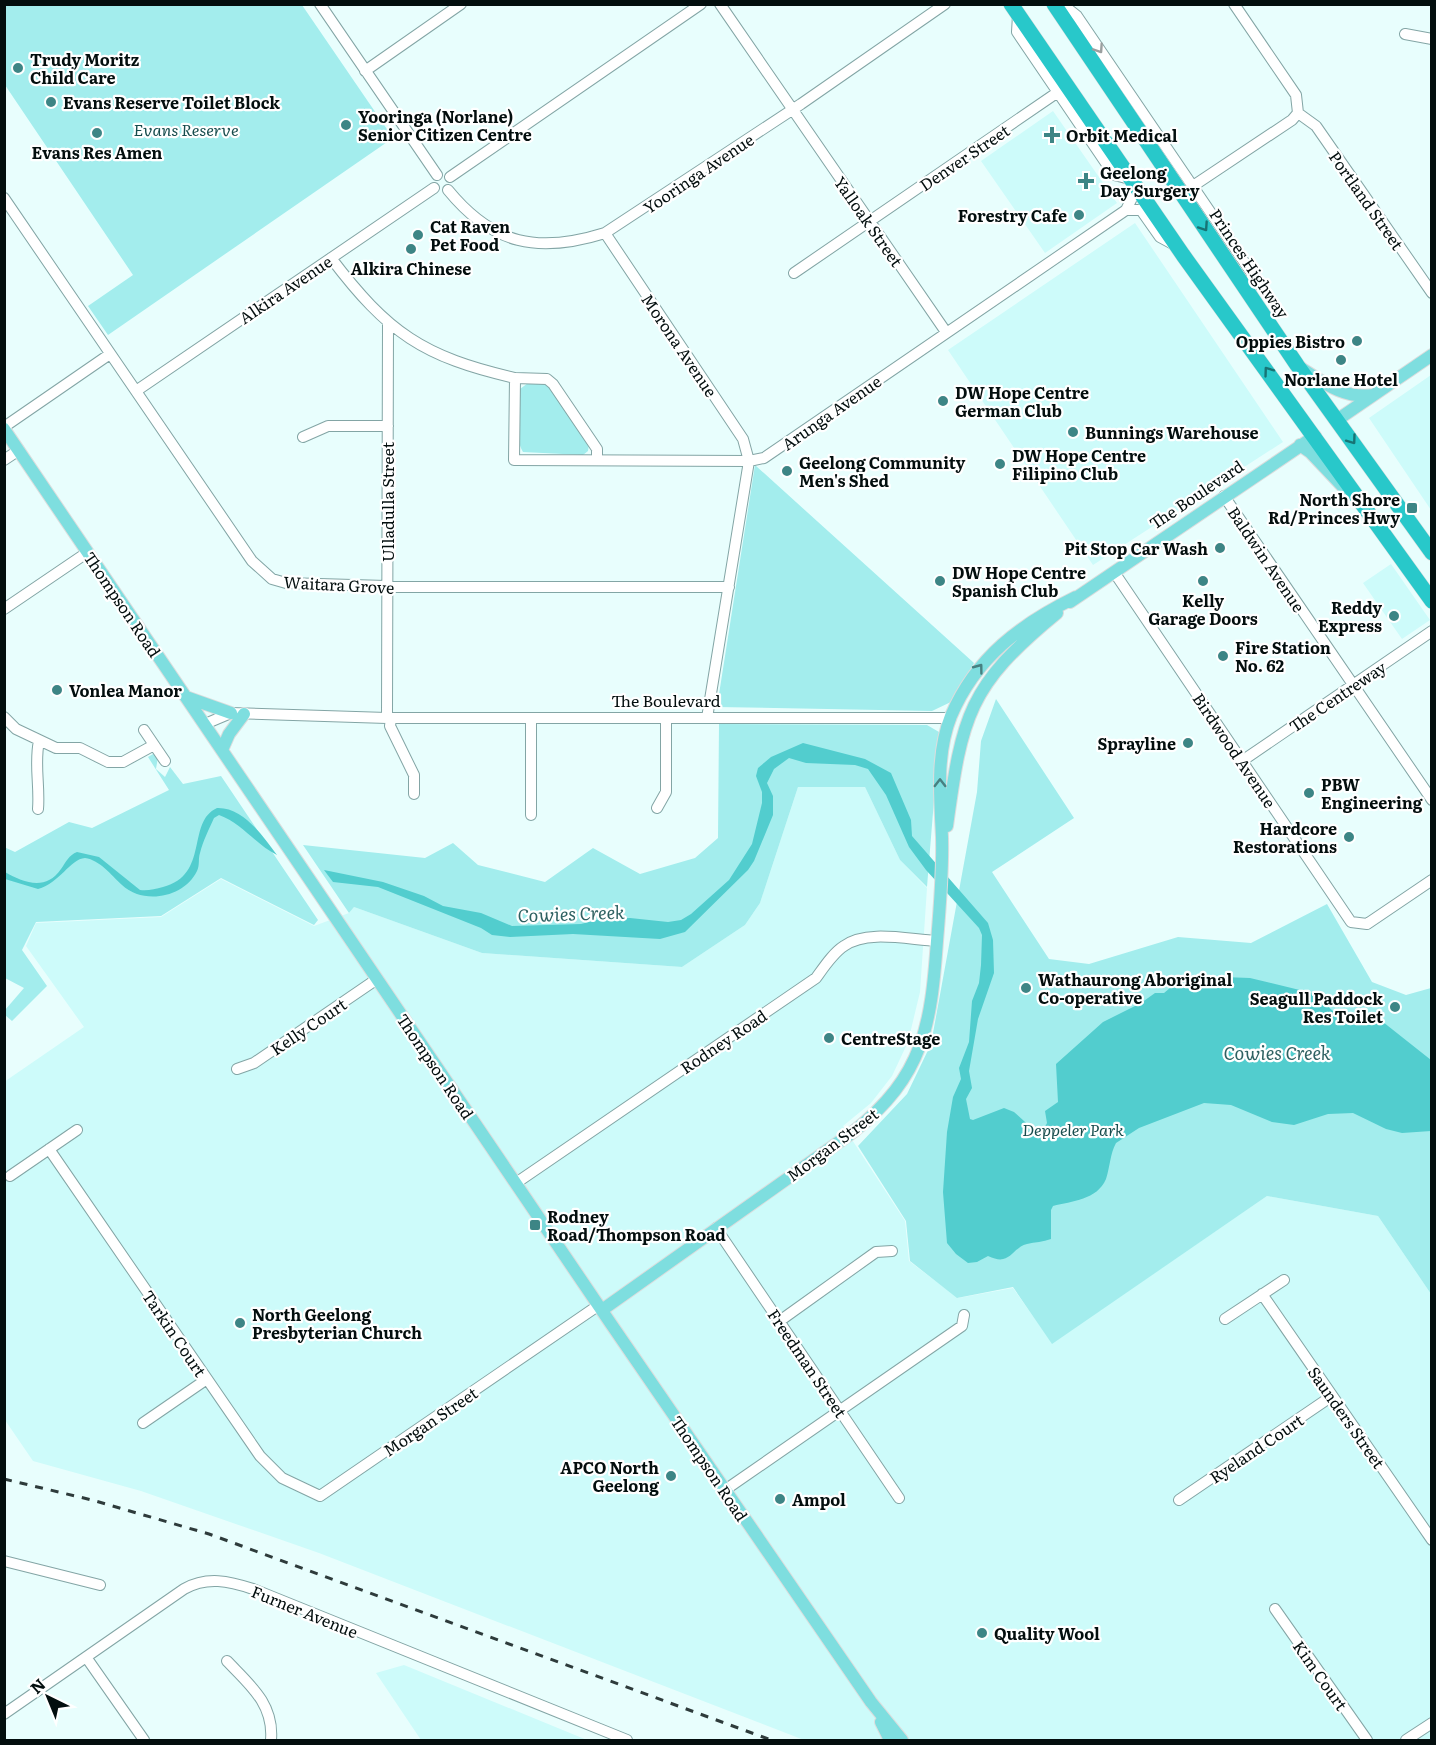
<svg xmlns="http://www.w3.org/2000/svg" width="1436" height="1745" viewBox="0 0 1436 1745" font-family="Literata,serif">
  <style>
    .built { fill: #cdfbfa }
    .green { fill: #a3eded }
    .water { fill: #52cdce }
    .lines { fill: none; stroke-linecap: round; stroke-linejoin: round }
    .minor-casing { stroke: #83a5a5; stroke-width: 12 }
    .major-casing { stroke: #dcdddd; stroke-width: 14 }
    .highway-casing { stroke: #dcdddd; stroke-width: 16 }
    .minor { stroke: #fff; stroke-width: 10 }
    .major { stroke: #7ededf; stroke-width: 12 }
    .highway { stroke: #28c8ca; stroke-width: 15 }
    .rail { stroke: #2e3b3b; stroke-width: 3; stroke-dasharray: 8 8; stroke-linecap: butt }
    .oneway { stroke: #9a9f9f }
    .oneway2 { stroke: #177475 }
    .oneway3 { stroke: #478081 }
    .poi-dot { fill: #3d8585; stroke: #fff; stroke-width: 2 }
    .labels { text-anchor: middle; dominant-baseline: central; stroke-width: 4.5; stroke-linejoin: round; paint-order: stroke }
    .poi-label { font-size: 16px; font-weight: bold; fill: #030e0e; stroke: #fff; text-anchor: start }
    .park-label { font-size: 16px; font-style: italic; fill: #164c4d; stroke: #fff }
    .street-label { font-size: 16px; fill: #030e0e; stroke: #fff }
    .water-label { font-size: 18px; font-style: italic; fill: #2e6162; stroke: #fff }
  </style>
  <rect width="100%" height="100%" fill="#e8fefd"/>
  <!-- built -->
  <path class="built" d="M1053,111L1117,203L1045,253L981,161Z
    M1135,223L1283,442L1093,565L948,350Z
    M1431,375V510L1369,418Z
    M1391,564L1430,620L1402,639L1363,583Z
    M798,787H865L900,860L927,888L920,992L908,1042L892,1076L871,1103L843,1126L905,1221L909,1261L958,1298L1013,1288L1052,1343L1267,1196L1378,1216L1431,1294V1740H804L319,1553L141,1491L33,1461L5,1420L4,1082L84,1027L26,946L36,923L161,917L221,879L314,926L349,913L354,907L482,953L682,967L745,925L760,903Z
    M404,1665L587,1740H421L376,1673Z"/>
  <!-- green -->
  <path class="green" d="M4,5H302L393,138L108,335L88,306L133,275L5,85Z
    M528,383H542L551,388L589,444L588,451L583,455L523,452C514,437 517,406 520,389Z
    M755,465L974,663L953,701L932,711L717,707Z
    M996,699L1074,818L992,872L1049,959L1089,964L1178,937L1251,943L1327,904L1372,982L1406,995L1431,988V1294L1378,1216L1267,1196L1052,1344L1013,1287L957,1298L910,1261L906,1221L858,1146L907,1094L931,1044L977,792L981,741Z
    M719,724L927,725L939,732V738L927,887L900,860L865,787H798L760,903L745,925L682,967L482,953L354,907L349,913L303,845L425,858L453,843L478,865L545,882L593,848L640,874L695,858L718,838Z
    M153,754L158,757L156,769L165,777L170,767L183,784L221,776L318,920L314,925L221,878L161,916L36,922L22,950L47,986L12,1021L5,1015V1010L24,988L5,978L4,847L15,852L69,822L92,828L169,790L148,757Z"/>
  <!-- water -->
  <path class="water" d="M803,743L865,759L891,773L911,820L912,836L988,923L993,940L994,973L978,1019L969,1071L972,1088L966,1099L970,1119L973,1120L1004,1108L1014,1112L1035,1131L1044,1129L1047,1123L1045,1111L1058,1102L1056,1064L1103,1022L1141,1003L1155,993H1164L1182,978L1196,976L1250,978L1312,993L1340,1017L1355,1020L1371,1017L1383,1022L1431,1060V1131L1402,1133L1386,1129L1353,1113L1328,1114L1294,1125L1272,1122L1231,1105L1204,1103L1139,1128L1116,1143C1110,1154 1110,1167 1106,1179C1097,1200 1072,1201 1053,1206L1051,1210V1239C1043,1242 1035,1242 1027,1244C1011,1248 1011,1267 988,1256L977,1262L968,1263L956,1254L947,1243L943,1192L947,1132L953,1097L961,1079L959,1068L969,1042L972,1001L979,983L981,965L982,935L979,928L926,870L909,847L886,795L868,769L855,765L806,763L789,758L774,769L767,783L773,796V815L754,861L748,870L685,932L660,939L573,934L510,937L492,935L481,928L378,887L333,882L324,870L383,882L424,896L443,906L481,913L512,926L581,924L600,919L630,918L668,922L681,920L691,914L729,880L752,844L762,803V792L756,776L758,768L771,757Z
    M217,808C243,807 263,836 277,855C256,845 242,823 219,815L214,818C209,829 203,841 200,853C198,859 200,865 197,871C184,898 143,905 122,885C111,875 100,860 85,858C70,859 60,883 38,889L5,879V872C24,883 46,891 61,869C66,862 69,855 77,852L99,857L140,890C148,891 155,889 163,887C210,875 186,822 217,808Z"/>
  <g class="lines">
    <!-- minor casing -->
    <g class="minor-casing">
      <path id="minor" d="M320,4L437,175
        M720,4L946,332
        M1062,4L1077,16L1251,272L1253,280L1249,294
        M1018,15L1017,32L1114,175L1130,179
        M1405,34L1432,39
        M365,71L461,4
        M1298,113L1316,126L1432,293
        M450,177L701,4
        M1193,186L1292,120L1298,113L1296,95L1234,4
        M448,190C493,245 538,254 605,233L801,104L945,4
        M4,198L252,561L272,579L286,583L419,587H729
        M1126,210H1141L1160,237L1173,244
        M605,233L743,439L749,461L707,718
        M331,258C388,333 423,357 515,378
        M794,273L1058,92
        M136,391L434,188
        M4,427L110,354
        M303,437L328,426H388
        M4,460L19,450
        M597,460V449L553,384L547,379L515,378L514,460L749,461L764,458L1126,210L1137,188
        M1224,496L1432,800
        M1114,572L1351,922L1367,924L1432,880
        M4,609L88,552
        M4,717L16,729L56,748H80L108,762H123L154,745
        M387,718L388,323
        M391,718L390,726L414,775V794
        M205,724L231,713L387,718H950
        M144,730L165,761
        M1242,761L1432,631
        M657,808L666,792V718
        M38,809C40,786 34,763 39,741
        M531,815V718
        M237,1069L254,1063L377,979
        M49,1149L260,1456L282,1478L320,1496L599,1305
        M10,1176L77,1130
        M516,1183L816,978C824,967 833,953 844,946C867,929 910,940 937,941
        M716,1228L899,1498
        M1262,1294L1432,1540
        M1225,1319L1284,1280
        M781,1320L876,1252L892,1251
        M143,1423L207,1379
        M725,1490L962,1326L964,1315
        M1179,1500L1332,1396
        M4,1561L100,1585
        M1275,1609L1367,1740
        M86,1657L144,1740
        M227,1661C250,1685 274,1704 271,1740
        M4,1714L184,1589C207,1576 229,1581 253,1589L627,1740
        M1406,1740L1432,1723"/>
    </g>
    <!-- major casing -->
    <g class="major-casing">
      <path id="major" d="M1301,368C1324,383 1344,399 1373,395
        M1337,420L1432,355
        M4,429L609,1321L871,1702L902,1740
        M1300,445L1310,452L1344,488
        M1070,602L1315,436
        M186,697L231,713
        M222,750L229,734L244,714
        M947,826C962,716 968,686 1057,613
        M602,1310L853,1132C924,1076 931,1025 937,941C940,906 943,872 942,837C940,797 936,753 951,716C976,657 1021,624 1076,597
        M881,1722L890,1740"/>
    </g>
    <!-- highway casing -->
    <g class="highway-casing">
      <path id="highway" d="M1011,4L1183,255L1432,601
        M1054,4L1297,365L1432,553"/>
    </g>
    <!-- minor -->
    <use href="#minor" class="minor"/>
    <!-- major -->
    <use href="#major" class="major"/>
    <!-- highway -->
    <use href="#highway" class="highway"/>
    <!-- rail -->
    <path class="rail" d="M4,1479L92,1500L209,1534L771,1740"/>
  </g>
  <!-- one-way arrows -->
  <defs><path id="oneway-chevron" d="M-2-3.5L2.5 0L-2 3.5" fill="none" stroke-width="1.6" stroke-linecap="round" stroke-linejoin="round" transform="scale(1.5)"/></defs>
  <use class="oneway" href="#oneway-chevron" transform="translate(1099 49) rotate(56)"/>
  <g class="oneway2">
    <use href="#oneway-chevron" transform="translate(1204 227) rotate(56)"/>
    <use href="#oneway-chevron" transform="translate(1268 371) rotate(-126)"/>
    <use href="#oneway-chevron" transform="translate(1352 440) rotate(54)"/>
  </g>
  <g class="oneway3">
    <use href="#oneway-chevron" transform="translate(979 668) rotate(-53)"/>
    <use href="#oneway-chevron" transform="translate(940 783) rotate(-90)"/>
  </g>
  <!-- markers -->
  <g class="poi-dot">
    <circle cx="18" cy="68" r="6"/>
    <circle cx="51" cy="102" r="6"/>
    <circle cx="346" cy="125" r="6"/>
    <circle cx="97" cy="133" r="6"/>
    <path d="M1049 126h6v6h6v6h-6v6h-6v-6h-6v-6h6z"/>
    <path d="M1083 172h6v6h6v6h-6v6h-6v-6h-6v-6h6z"/>
    <circle cx="1079" cy="215" r="6"/>
    <circle cx="418" cy="235" r="6"/>
    <circle cx="411" cy="249" r="6"/>
    <circle cx="1357" cy="341" r="6"/>
    <circle cx="1341" cy="360" r="6"/>
    <circle cx="943" cy="401" r="6"/>
    <circle cx="1073" cy="432" r="6"/>
    <circle cx="1000" cy="464" r="6"/>
    <circle cx="787" cy="471" r="6"/>
    <rect x="1406" y="502" width="12" height="12" rx="3"/>
    <circle cx="1220" cy="548" r="6"/>
    <circle cx="940" cy="581" r="6"/>
    <circle cx="1203" cy="581" r="6"/>
    <circle cx="1394" cy="616" r="6"/>
    <circle cx="1223" cy="656" r="6"/>
    <circle cx="57" cy="690" r="6"/>
    <circle cx="1188" cy="743" r="6"/>
    <circle cx="1309" cy="793" r="6"/>
    <circle cx="1349" cy="837" r="6"/>
    <circle cx="1026" cy="988" r="6"/>
    <circle cx="1395" cy="1007" r="6"/>
    <circle cx="829" cy="1038" r="6"/>
    <rect x="529" y="1219" width="12" height="12" rx="3"/>
    <circle cx="240" cy="1323" r="6"/>
    <circle cx="671" cy="1476" r="6"/>
    <circle cx="780" cy="1499" r="6"/>
    <circle cx="982" cy="1633" r="6"/>
  </g>
  <g class="labels">
    <!-- poi labels -->
    <g class="poi-label">
      <text x="30" y="59">Trudy Moritz<tspan x="30" dy="18">Child Care</tspan></text>
      <text x="63" y="102">Evans Reserve Toilet Block</text>
      <text x="358" y="116">Yooringa (Norlane)<tspan x="358" dy="18">Senior Citizen Centre</tspan></text>
      <text x="1066" y="135">Orbit Medical</text>
      <text x="97" y="152" text-anchor="middle">Evans Res Amen</text>
      <text x="1100" y="172">Geelong<tspan x="1100" dy="18">Day Surgery</tspan></text>
      <text x="1067" y="215" text-anchor="end">Forestry Cafe</text>
      <text x="430" y="226">Cat Raven<tspan x="430" dy="18">Pet Food</tspan></text>
      <text x="411" y="268" text-anchor="middle">Alkira Chinese</text>
      <text x="1345" y="341" text-anchor="end">Oppies Bistro</text>
      <text x="1341" y="379" text-anchor="middle">Norlane Hotel</text>
      <text x="955" y="392">DW Hope Centre<tspan x="955" dy="18">German Club</tspan></text>
      <text x="1085" y="432">Bunnings Warehouse</text>
      <text x="1012" y="455">DW Hope Centre<tspan x="1012" dy="18">Filipino Club</tspan></text>
      <text x="799" y="462">Geelong Community<tspan x="799" dy="18">Men's Shed</tspan></text>
      <text x="1400" y="499" text-anchor="end">North Shore<tspan x="1400" dy="18">Rd/Princes Hwy</tspan></text>
      <text x="1208" y="548" text-anchor="end">Pit Stop Car Wash</text>
      <text x="952" y="572">DW Hope Centre<tspan x="952" dy="18">Spanish Club</tspan></text>
      <text x="1203" y="600" text-anchor="middle">Kelly<tspan x="1203" dy="18">Garage Doors</tspan></text>
      <text x="1382" y="607" text-anchor="end">Reddy<tspan x="1382" dy="18">Express</tspan></text>
      <text x="1235" y="647">Fire Station<tspan x="1235" dy="18">No. 62</tspan></text>
      <text x="69" y="690">Vonlea Manor</text>
      <text x="1176" y="743" text-anchor="end">Sprayline</text>
      <text x="1321" y="784">PBW<tspan x="1321" dy="18">Engineering</tspan></text>
      <text x="1337" y="828" text-anchor="end">Hardcore<tspan x="1337" dy="18">Restorations</tspan></text>
      <text x="1038" y="979">Wathaurong Aboriginal<tspan x="1038" dy="18">Co-operative</tspan></text>
      <text x="1383" y="998" text-anchor="end">Seagull Paddock<tspan x="1383" dy="18">Res Toilet</tspan></text>
      <text x="841" y="1038">CentreStage</text>
      <text x="547" y="1216">Rodney<tspan x="547" dy="18">Road/Thompson Road</tspan></text>
      <text x="252" y="1314">North Geelong<tspan x="252" dy="18">Presbyterian Church</tspan></text>
      <text x="659" y="1467" text-anchor="end">APCO North<tspan x="659" dy="18">Geelong</tspan></text>
      <text x="792" y="1499">Ampol</text>
      <text x="994" y="1633">Quality Wool</text>
    </g>
    <!-- park labels -->
    <g class="park-label">
      <text x="186" y="129">Evans Reserve</text>
      <text x="1073" y="1129">Deppeler Park</text>
    </g>
    <!-- street labels -->
    <g class="street-label">
      <text transform="translate(964 157) rotate(-34)">Denver Street</text>
      <text transform="translate(698 173) rotate(-34)">Yooringa Avenue</text>
      <text transform="translate(1367 200) rotate(55)">Portland Street</text>
      <text transform="translate(869 221) rotate(55)">Yalloak Street</text>
      <text transform="translate(1250 263) rotate(56)">Princes Highway</text>
      <text transform="translate(285 289) rotate(-34)">Alkira Avenue</text>
      <text transform="translate(680 345) rotate(56)">Morona Avenue</text>
      <text transform="translate(831 412) rotate(-35)">Arunga Avenue</text>
      <text transform="translate(1196 494) rotate(-34)">The Boulevard</text>
      <text transform="translate(387 502) rotate(-90)">Ulladulla Street</text>
      <text transform="translate(1267 559) rotate(56)">Baldwin Avenue</text>
      <text transform="translate(339 584) rotate(3)">Waitara Grove</text>
      <text transform="translate(123 604) rotate(56)">Thompson Road</text>
      <text transform="translate(1337 696) rotate(-34)">The Centreway</text>
      <text x="666" y="700">The Boulevard</text>
      <text transform="translate(1235 750) rotate(56)">Birdwood Avenue</text>
      <text transform="translate(308 1026) rotate(-34)">Kelly Court</text>
      <text transform="translate(723 1041) rotate(-34)">Rodney Road</text>
      <text transform="translate(436 1066) rotate(56)">Thompson Road</text>
      <text transform="translate(832 1144) rotate(-37)">Morgan Street</text>
      <text transform="translate(175 1333) rotate(56)">Tarkin Court</text>
      <text transform="translate(808 1363) rotate(56)">Freedman Street</text>
      <text transform="translate(1347 1417) rotate(55)">Saunders Street</text>
      <text transform="translate(430 1421) rotate(-34)">Morgan Street</text>
      <text transform="translate(1256 1448) rotate(-34)">Ryeland Court</text>
      <text transform="translate(710 1468) rotate(56)">Thompson Road</text>
      <text transform="translate(305 1611) rotate(22)">Furner Avenue</text>
      <text transform="translate(1321 1675) rotate(55)">Kim Court</text>
    </g>
    <!-- water labels -->
    <g class="water-label">
      <text transform="translate(571 913) rotate(-2)">Cowies Creek</text>
      <text x="1277" y="1052">Cowies Creek</text>
    </g>
  </g>
  <!-- border -->
  <rect width="1436" height="1745" fill="none" stroke="#030e0e" stroke-width="12"/>
  <!-- north arrow -->
  <g transform="translate(48 1697) rotate(317)" stroke="#ffffff" stroke-width="4.5" paint-order="stroke">
  <path d="M0-4.5L10 22L0 15L-10 22Z" fill="#030e0e"/>
  <text y="-9" font-size="16" font-weight="bold" text-anchor="middle" fill="#030e0e">N</text>
  </g>
</svg>
